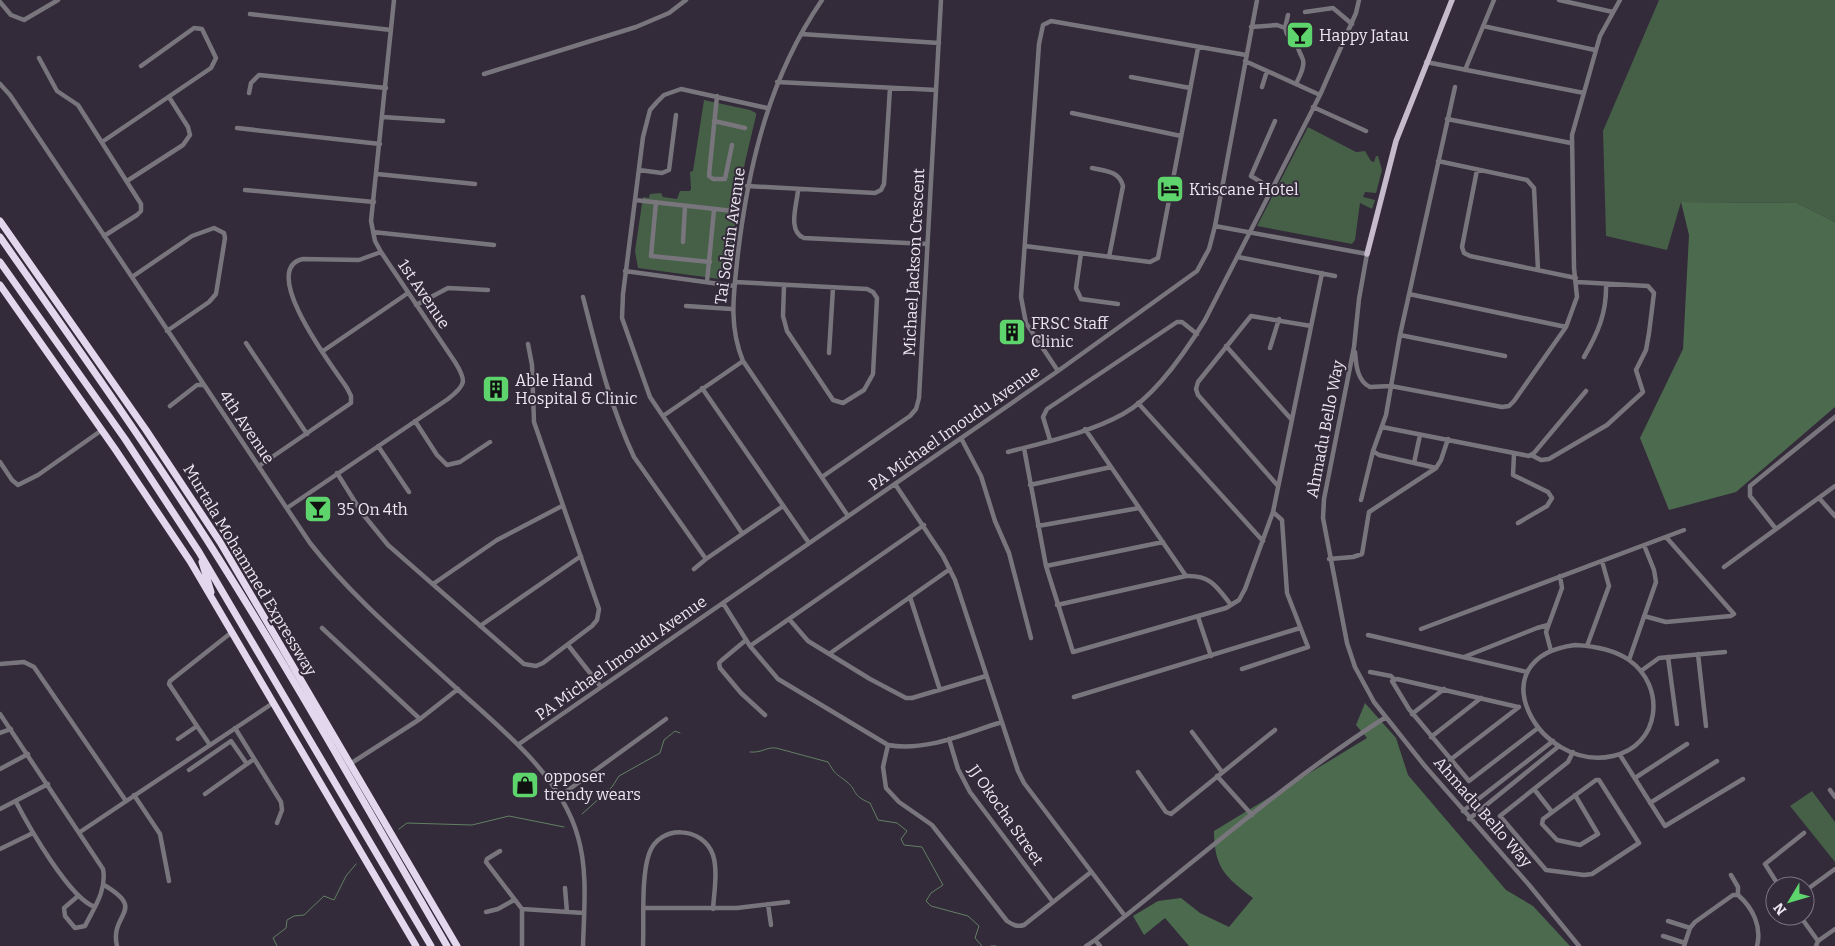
<svg xmlns="http://www.w3.org/2000/svg" width="1835" height="946" viewBox="0 0 1835 946" font-family="Bitter,serif">
  <style>
    .green { fill: #465f47 }
    .forest { fill: #4c6a4e }
    .lines { fill: none; stroke-linecap: round; stroke-linejoin: round }
    .stream { stroke: #628063; stroke-width: 1 }
    .minor { stroke: #79757d; stroke-width: 4.5 }
    .major { stroke: #c5bbcd; stroke-width: 5.5 }
    .highway { stroke: #e3d7ed; stroke-width: 7 }
    .labels { text-anchor: middle; dominant-baseline: central; stroke-width: 4; stroke-linejoin: round; paint-order: stroke }
    .poi-label { font-size: 16px; fill: #ede7f2; stroke: #332a3a; text-anchor: start }
    .street-label { font-size: 16px; fill: #ede7f2; stroke: #332a3a }
  </style>
  <rect width="100%" height="100%" fill="#332a3a"/>
  <!-- green -->
  <path class="green" d="M1659,0H1835V222L1797,203L1681,202L1667,250L1606,236L1603,131Z
    M704,100L750,110L756,113V116L745,162L728,272L719,279L638,268L635,251L643,197L649,198L650,194L661,193L663,197L677,199L680,191H690L691,189L690,172L693,171Z
    M1308,127L1356,152L1365,151L1371,161L1374,162L1376,156H1378L1382,170L1376,193L1365,192L1363,197L1375,200L1372,209L1360,203L1355,240L1352,244L1257,226Z
    M1812,791L1835,822V862L1790,806Z"/>
  <!-- forest -->
  <path class="forest" d="M1681,202L1797,203L1835,222V407L1736,492L1669,510L1640,438L1683,349L1689,235Z
    M1365,703L1396,738L1408,775L1506,890L1533,906L1570,946H1189L1165,918L1144,935L1133,916L1158,901L1181,898L1200,913L1229,927L1253,898C1225,877 1214,867 1214,831L1367,738L1356,725Z"/>
  <g class="lines">
    <!-- stream -->
    <path class="stream" d="M750,752C763,753 765,747 776,748L828,762C837,777 835,772 847,782C858,791 851,795 870,803L878,820L897,823L907,831L901,839L904,845L922,847L943,885L931,893L926,901L931,906L968,916L979,926L975,938L982,946
      M582,814L612,787L619,776L660,753L664,740L675,731L680,733
      M399,829L407,823L472,825L509,816L564,827
      M277,946L273,938L286,928L287,920L294,916L304,915L324,896L334,900L346,876L356,864
      M991,946H996"/>
    <!-- minor -->
    <path class="minor" d="M822,0C770,76 749,162 738,253C734,291 728,325 743,361L848,516
      M1559,0L1613,12
      M0,2L11,15L24,20L58,0
      M1305,12L1333,8L1352,24
      M250,14L391,30
      M1483,26L1595,50
      M1251,27L1277,25L1285,28L1288,15
      M1285,28L1287,34L1298,44C1297,51 1301,53 1303,60C1305,67 1299,77 1296,84
      M801,34L939,43
      M39,58L57,91L78,105L141,204V211L137,215L104,236
      M1245,61L1320,95
      M1426,62L1584,93
      M1465,70L1494,0
      M484,74L636,27L669,13L686,0
      M1131,77L1190,88
      M777,82L936,90
      M0,84L10,95L310,543C352,597 405,641 455,687C500,728 561,775 578,837C588,871 584,911 583,946
      M1262,87L1267,71
      M249,93L251,83L259,75L386,88
      M717,96L710,165L709,176L713,179H725L732,145
      M1313,107L1366,131
      M1072,113L1181,136
      M383,117L443,121
      M1447,119L1571,143
      M714,121L745,128
      M237,128L380,144
      M102,142L211,68L216,58L202,29L194,28L141,66
      M1438,161L1527,180L1534,188L1538,270
      M1092,168C1106,171 1119,171 1123,186L1109,257
      M639,170L662,173L669,170L676,115
      M1477,170L1462,247L1464,253L1470,256L1576,278
      M377,174L475,184
      M127,181L183,145L190,135L188,127L169,97
      M747,186L875,193L881,190L884,184L890,88
      M1271,188L1251,176L1275,121
      M245,190L374,202
      M798,190C797,205 787,231 804,238L927,244
      M635,200L733,211
      M656,202L651,256L710,262
      M1215,226L1367,254L1359,299L1354,347L1324,499L1323,518L1347,643L1355,667L1374,702L1424,765L1530,886L1579,946
      M373,232L494,245
      M683,242L685,206
      M1025,246L1150,262L1158,258L1198,48
      M1081,253L1076,288L1081,299L1118,304
      M1238,257L1335,276
      M625,271L734,286
      M132,277L192,236L214,228L224,233L225,238L216,294L209,302L167,331
      M707,282L714,210
      M735,282L867,289L873,292L877,298L873,374L864,390L843,403L833,400L787,331L783,316L784,285
      M1409,294L1566,327
      M583,297C597,351 610,406 634,457L706,559L783,506
      M416,305L448,288L488,290
      M686,306L732,309
      M1400,335L1505,356
      M246,343L307,434
      M1226,346L1292,420
      M1270,348L1279,319
      M323,351L408,293
      M1355,352C1356,364 1357,381 1370,387L1391,386L1502,407L1509,406L1514,401L1566,327L1577,297L1574,268L1572,135L1600,36L1620,0
      M829,353L833,288
      M1584,357C1598,333 1607,312 1606,284
      M1058,371L1026,323L1021,297L1039,44L1043,25L1051,21L1246,55
      M702,388L809,543
      M1138,403L1263,541
      M170,406L197,385H203
      M663,416L743,361
      M415,421L437,455L447,465L460,462L490,442
      M1382,427L1529,456L1534,453L1586,391
      M1085,429L1186,576C1211,575 1217,587 1231,605
      M961,438L981,476L995,521L1009,553L1031,638
      M1050,440L1043,417L1047,409L1177,322H1182L1197,334
      M378,446L409,492
      M1024,448L1046,566L1073,652L1226,608L1239,600L1245,589L1273,512L1322,273
      M1008,452C1045,442 1089,433 1123,414C1156,396 1186,351 1205,320L1320,95L1356,13L1359,0
      M1514,454L1513,475L1548,492L1552,498L1547,506L1518,523
      M1531,455L1541,460L1549,459L1607,425L1643,392L1636,370L1646,350L1649,333L1654,293L1648,286L1577,282
      M0,462L12,480L18,485L38,475L102,430
      M1414,463L1420,435
      M259,466L351,403V396L347,388C335,370 257,269 303,259L359,260L381,252
      M1436,468L1379,455L1373,451L1386,415L1400,335L1455,87
      M337,473L362,513L388,545L524,664L536,666L543,663L592,626L597,620L599,609L534,422L532,365L528,344
      M822,477L910,416L916,409L919,398L941,0
      M895,484L943,556L955,580L1018,771L1024,783L1125,916
      M1030,485L1111,467
      M1278,486L1198,395L1196,389L1198,382L1251,316L1311,326
      M1819,498L1835,516
      M1361,500L1373,451
      M287,508L448,399C466,385 467,381 455,362L381,252L375,241L371,221L394,0
      M1038,526L1139,508
      M1776,529L1750,496V486L1835,417
      M742,533L650,397L622,318L623,294L643,137L650,110L657,102L664,95L681,89L767,108
      M1329,559L1353,557L1362,554L1369,512L1436,468L1441,460L1448,439
      M1046,566L1163,542
      M1724,567L1835,486
      M694,569L706,559
      M433,584L497,540L562,506
      M910,597L940,690
      M723,603L750,646L778,679L888,745C927,752 965,733 1002,722
      M1057,605L1186,576
      M1644,616L1666,622L1731,616L1734,614L1666,537
      M1198,617L1211,656
      M789,619L808,641L870,679L906,698H912L986,676
      M480,626L581,556
      M322,628L420,719
      M1421,629L1684,530
      M1368,635L1527,672
      M746,640L722,660L719,663L720,668L741,693L765,715
      M568,645L601,687
      M1575,645C1594,646 1613,649 1629,660C1667,687 1660,746 1613,756C1539,773 1475,658 1575,645Z
      M750,646L924,525
      M1587,646L1609,586L1602,561
      M1551,651L1546,632L1562,588L1560,576
      M829,654L950,569
      M1698,654L1706,726
      M1464,657L1537,628L1548,625
      M1668,657L1677,724
      M1629,660L1656,582L1654,570L1644,545
      M0,664L24,662L34,667L126,801
      M1242,669L1308,647L1287,593L1282,520L1273,512
      M1641,671L1659,658L1725,652
      M1370,672L1391,676L1394,679
      M1074,697L1300,628
      M1518,707L1397,679L1392,681L1409,709L1469,781L1538,728
      M0,714L103,869C107,890 94,908 85,926L75,928L65,916L64,908L78,896
      M1412,714L1444,689
      M197,726L169,684L170,681L232,632
      M235,728L281,802L282,810L277,823
      M1192,732L1222,772
      M0,733L11,729
      M1431,737L1481,698
      M178,739L197,726L210,745
      M949,739L958,769L970,792L1053,902
      M519,744L1058,371L1197,271L1209,249L1215,226L1257,0
      M888,745L883,767L886,788L899,802L932,825L1007,921C1013,925 1017,927 1024,925L1091,872
      M1573,752L1568,762L1500,816L1546,870L1584,875L1592,874L1639,843L1599,780H1596L1543,819L1542,824L1557,840L1580,845L1598,834L1575,795
      M1620,755L1665,826L1743,779
      M1450,760L1519,707
      M350,764L420,719L458,689
      M0,769L28,754
      M189,770L231,741L247,764
      M1138,772L1166,812L1171,814L1275,730
      M1217,776L1252,815
      M1635,778L1687,744
      M1534,789L1552,812
      M1830,790L1835,797
      M205,794L254,759
      M134,795L160,834L169,881
      M560,796L666,719
      M16,802C29,827 70,899 95,907
      M1650,803L1717,761
      M0,809L48,784
      M1463,811L1553,741
      M1469,819L1559,746
      M80,832L273,703
      M0,849L33,833
      M500,851L487,859L486,862L522,909V946
      M1731,875L1738,887V895
      M104,885C148,911 109,913 117,946
      M1779,886L1765,864L1804,833
      M565,888L567,912
      M1805,891L1835,869
      M768,904L771,925
      M645,908H737L788,902
      M522,909L584,913
      M486,912L498,909L514,900
      M1800,916L1818,941
      M1668,921L1690,928
      M1663,936L1685,943
      M643,946C644,921 641,877 649,854C659,824 703,826 713,855C718,871 714,893 713,909
      M1086,946L1095,940
      M1100,946L1095,940C1191,865 1283,783 1386,717
      M1684,946L1690,928L1695,922L1733,895H1738C1753,908 1762,927 1757,946
      M1816,946L1818,941L1835,929"/>
    <!-- major -->
    <path class="major" d="M1367,254L1396,141L1452,0"/>
    <!-- highway -->
    <path class="highway" d="M0,221L146,430L220,542L457,946
      M0,237C70,337 141,437 207,540C291,672 368,810 447,946
      M0,262L125,439L199,552L431,946
      M0,285L115,449L190,561L416,946
      M202,562L211,592"/>
  </g>
  <!-- icons -->
  <defs>
    <g id="bar-square" transform="scale(1.4375)"><rect x="-9" y="-9" width="18" height="18" rx="4" fill="#5ed56c" stroke="#332a3a"/><path d="M-6-5H6L.8 .8V4.5H3.5V6h-7V4.5H-.8V.8Z" fill="#111"/></g>
    <g id="hotel-square" transform="scale(1.4375)"><rect x="-9" y="-9" width="18" height="18" rx="4" fill="#5ed56c" stroke="#332a3a"/><path d="M-6-4.5h1.5V1H6V5H4.5V3h-9V5H-6ZM-4 0a1.8 1.8 0 1 1 3.6 0ZM.5 0V-2.5h3Q6-2.5 6 0Z" fill="#111"/></g>
    <g id="building-square" transform="scale(1.4375)"><rect x="-9" y="-9" width="18" height="18" rx="4" fill="#5ed56c" stroke="#332a3a"/><path d="M-4-6H4V6H1V3H-1V6H-4ZM-2.5-4.3h1.7v1.8h-1.7ZM.8-4.3h1.7v1.8H.8ZM-2.5-1h1.7V.8h-1.7ZM.8-1h1.7V.8H.8Z" fill="#111"/></g>
    <g id="shop-square" transform="scale(1.4375)"><rect x="-9" y="-9" width="18" height="18" rx="4" fill="#5ed56c" stroke="#332a3a"/><path d="M-5-2.5h2.3a2.7 3.5 0 0 1 5.4 0H5L5.5 6h-11ZM-1.5-2.5h3a1.5 2.3 0 0 0-3 0Z" fill="#111"/></g>
  </defs>
  <g fill-rule="evenodd">
    <use href="#bar-square" x="1300" y="35"/>
    <use href="#hotel-square" x="1170" y="189"/>
    <use href="#building-square" x="1012" y="332"/>
    <use href="#building-square" x="496" y="389"/>
    <use href="#bar-square" x="318" y="509"/>
    <use href="#shop-square" x="525" y="785"/>
  </g>
  <g class="labels">
    <!-- poi labels -->
    <g class="poi-label">
      <text x="1319" y="35">Happy Jatau</text>
      <text x="1189" y="189">Kriscane Hotel</text>
      <text x="1031" y="323">FRSC Staff<tspan x="1031" dy="18">Clinic</tspan></text>
      <text x="515" y="380">Able Hand<tspan x="515" dy="18">Hospital &amp; Clinic</tspan></text>
      <text x="337" y="509">35 On 4th</text>
      <text x="544" y="776">opposer<tspan x="544" dy="18">trendy wears</tspan></text>
    </g>
    <!-- street labels -->
    <g class="street-label">
      <text transform="translate(730 236) rotate(-82)">Tai Solarin Avenue</text>
      <text transform="translate(914 262) rotate(-87)">Michael Jackson Crescent</text>
      <text transform="translate(424 294) rotate(56)">1st Avenue</text>
      <text transform="translate(247 427) rotate(56)">4th Avenue</text>
      <text transform="translate(954 428) rotate(-35)">PA Michael Imoudu Avenue</text>
      <text transform="translate(1325 429) rotate(-79)">Ahmadu Bello Way</text>
      <text transform="translate(250 570) rotate(59)">Murtala Mohammed Expressway</text>
      <text transform="translate(621 658) rotate(-35)">PA Michael Imoudu Avenue</text>
      <text transform="translate(1483 812) rotate(49)">Ahmadu Bello Way</text>
      <text transform="translate(1006 815) rotate(55)">JJ Okocha Street</text>
    </g>
  </g>
  <!-- north arrow -->
  <g transform="translate(1790 901) rotate(232)"><circle r="24" fill="#332a3a" stroke="#7d7684"/>
  <path d="M0-4L9 19L0 12L-9 19Z" fill="#5ed56c"/>
  <text y="-8" font-size="14" font-weight="bold" text-anchor="middle" fill="#ede7f2">N</text>
  </g>
</svg>
